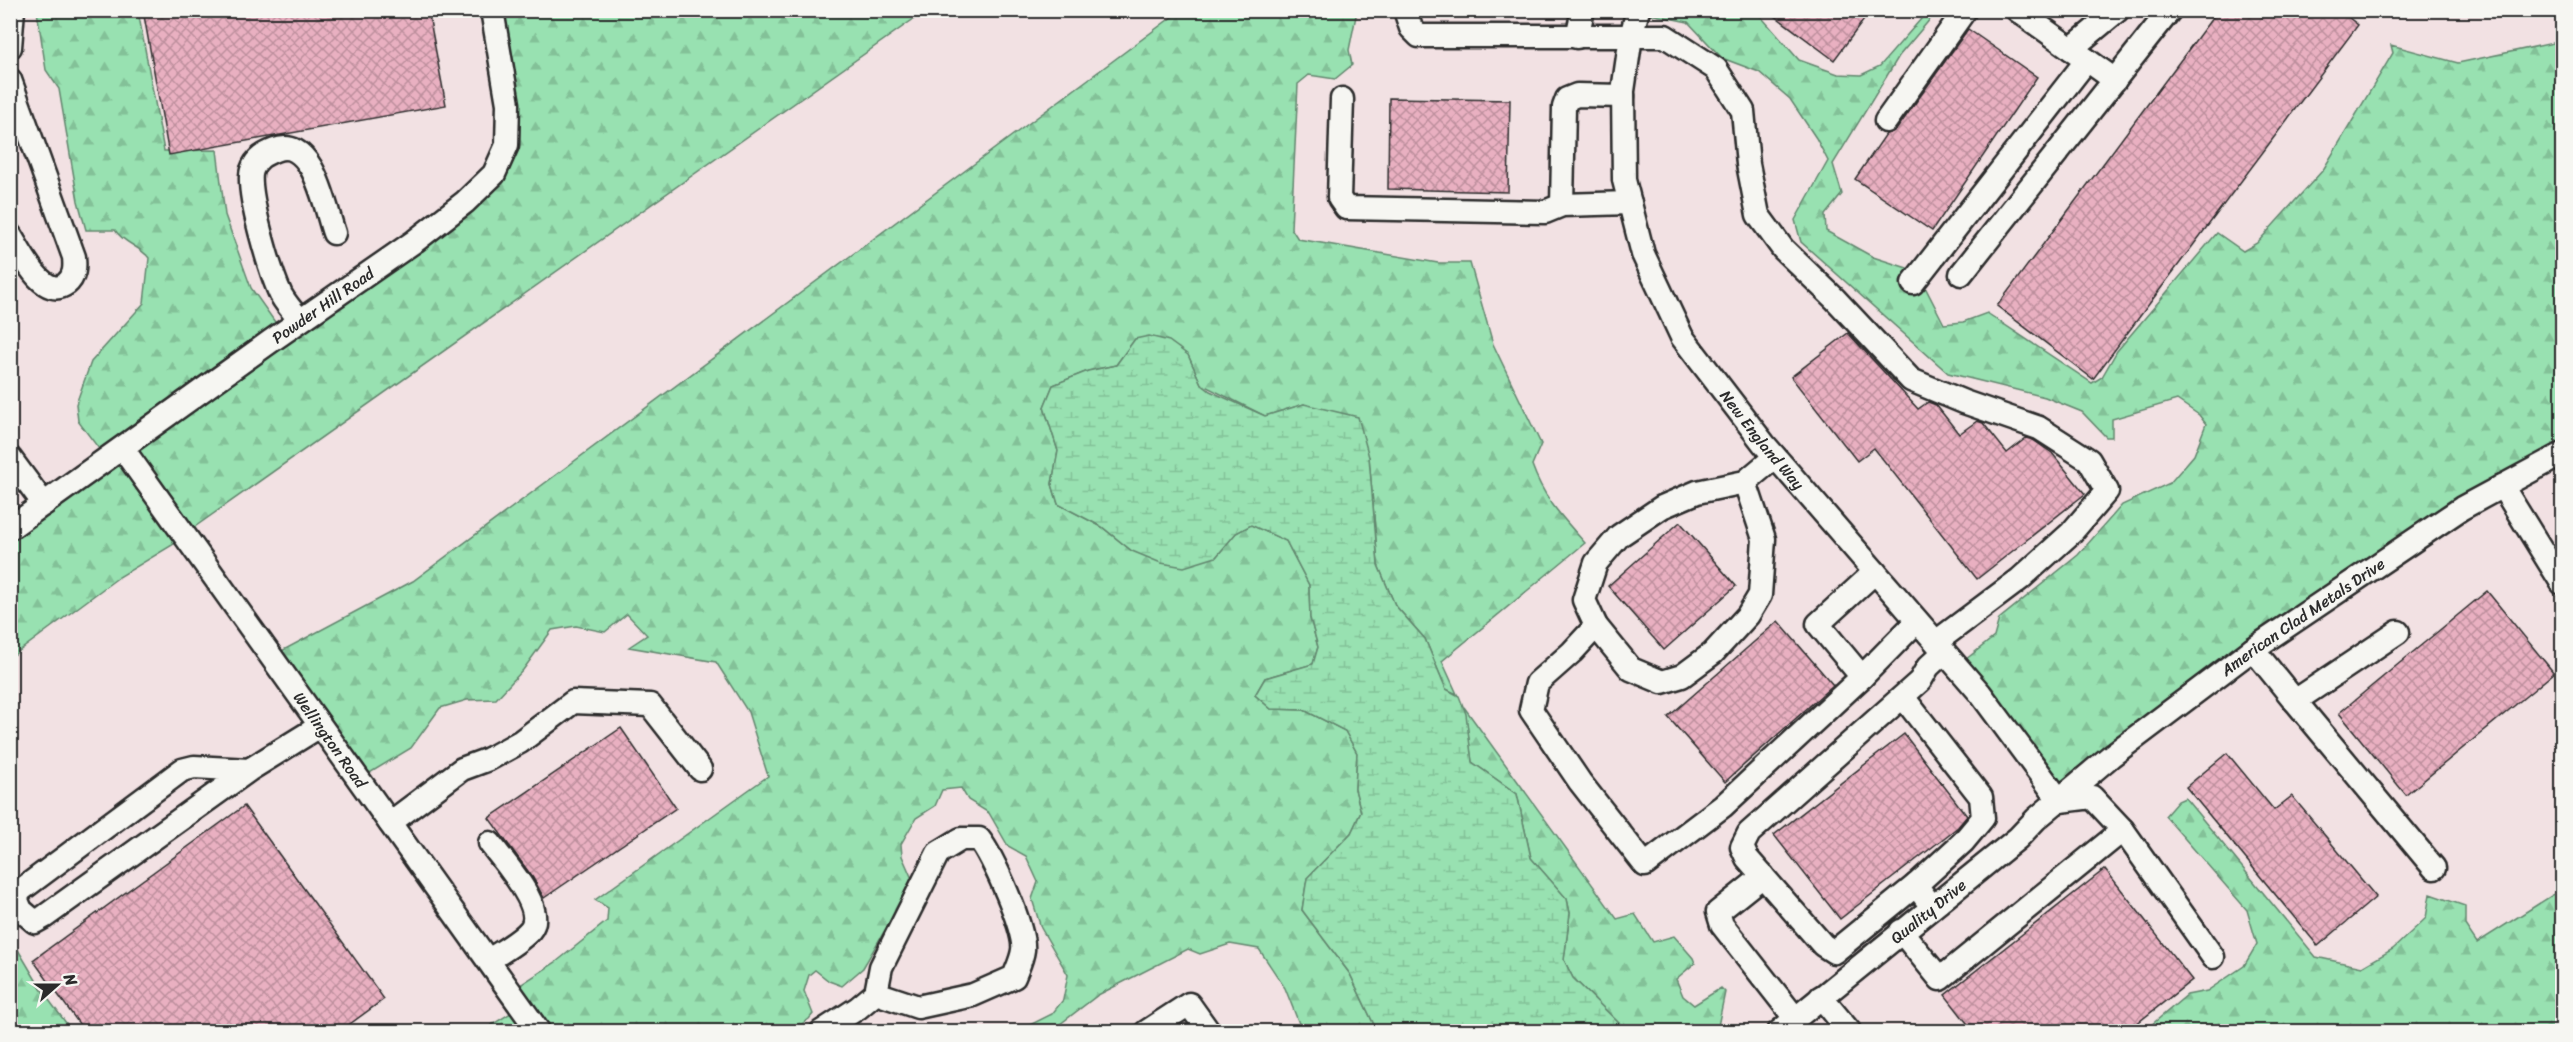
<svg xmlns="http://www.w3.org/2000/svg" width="2573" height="1042" viewBox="0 0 2573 1042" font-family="Sriracha,sans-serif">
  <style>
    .forest { fill: url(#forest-firs); stroke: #62866e; stroke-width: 1.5 }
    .wetland { fill: url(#wetland-marsh); stroke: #62866e; stroke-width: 1.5 }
    .building { fill: url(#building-cross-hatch); stroke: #2b2b2b; stroke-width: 1.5 }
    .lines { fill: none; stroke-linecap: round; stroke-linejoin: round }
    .minor-casing { stroke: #2b2b2b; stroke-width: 27 }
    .minor { stroke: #f6f6f2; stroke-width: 22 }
    .labels { text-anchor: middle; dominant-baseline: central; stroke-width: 5; stroke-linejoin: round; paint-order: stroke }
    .street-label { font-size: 16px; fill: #2b2b2b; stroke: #f6f6f2 }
  </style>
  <defs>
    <pattern id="forest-firs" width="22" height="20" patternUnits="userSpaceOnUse" patternTransform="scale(1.5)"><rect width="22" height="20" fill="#98e1b1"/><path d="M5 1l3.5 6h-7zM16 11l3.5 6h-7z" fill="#83c198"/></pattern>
    <pattern id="wetland-marsh" width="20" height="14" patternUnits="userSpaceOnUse" patternTransform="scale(1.5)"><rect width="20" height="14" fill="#98e1b1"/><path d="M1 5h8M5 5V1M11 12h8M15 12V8" fill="none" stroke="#83c198"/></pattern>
    <pattern id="building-cross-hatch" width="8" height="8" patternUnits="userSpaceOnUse" patternTransform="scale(1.5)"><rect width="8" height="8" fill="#e9b0c1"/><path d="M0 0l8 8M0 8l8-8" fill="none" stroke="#bd8f9d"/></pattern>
  </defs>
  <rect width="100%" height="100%" fill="#f2e1e3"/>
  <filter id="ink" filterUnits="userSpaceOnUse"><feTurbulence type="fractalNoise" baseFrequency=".0167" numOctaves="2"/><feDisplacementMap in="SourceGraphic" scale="12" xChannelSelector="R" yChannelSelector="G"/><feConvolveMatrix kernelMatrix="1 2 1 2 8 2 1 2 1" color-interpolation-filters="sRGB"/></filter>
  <g filter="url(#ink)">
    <!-- forest -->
    <path class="forest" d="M37,11H138L164,151L217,150L225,215L251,288L277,325L471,196L509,137L494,11H925L189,531L184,538L119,577L11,657V528L106,458L78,421L76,404L91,362L144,303L149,258C140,246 124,244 115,230H86L78,201L59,89L46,70Z
      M1180,11H1357L1349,50L1352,65L1335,79L1309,75L1298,84L1291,228L1298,239L1438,263H1470L1493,344L1541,444L1532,465C1544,499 1562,517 1585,543L1442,661L1457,694L1446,689L1425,639L1395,605L1378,565L1369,457L1304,404L1265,416L1201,384L1188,355L1135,339L1116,365L1088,371L1053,385L1044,407L1058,451L1052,484L1058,504L1102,527L1132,551L1216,557L1236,533L1251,525L1286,541L1309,585L1310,618L1318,647L1313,664L1265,678L1255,695L1271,709L1304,710L1345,731L1357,753L1355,789L1361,812L1351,833L1307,878L1302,910L1350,974L1377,1031H1302L1285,988L1259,949L1230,944L1200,954L1188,949L1098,995L1051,1031H1018L1052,1014L1063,1000L1068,975L1041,928L1032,899L1038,882L1026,856L1008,846L989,813L968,800L961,788L942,790L935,806L916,818L901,844L902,856L913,881L863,968L842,986L829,981L815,970L809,975L804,991L813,1014L809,1019L791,1031H482L522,1006L514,989L556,962L607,921L608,908L595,900L768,776L748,712L716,662L629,647L647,635L627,614L605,632L576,626L552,630L523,670L496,699L467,700L440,708L411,748L363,777L274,655L413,581Z
      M1635,11H1756L1799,60L1838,74L1861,75L1880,66L1928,11H1937L1899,56L1833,164L1842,194L1825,215L1826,231L1873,257L1907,268L1924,285L1944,324L1963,322L1987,313L2092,383L2102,377L2117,351L2217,233L2243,251L2257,243L2323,170L2393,53L2391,45L2458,63L2558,42L2562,38V437L2531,466L2067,779L2049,784L1956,667L1994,637L1999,619L2078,555L2122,505L2170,483L2194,455L2206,424L2199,415L2177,400L2112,419V437H2106L2082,412L2045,397L1948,373L1801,242L1795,220L1828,161L1816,138L1790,99L1759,72L1722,58L1688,22Z
      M1464,707L1617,919L1635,914L1653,942L1674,936L1693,958L1695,963L1676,979L1683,996L1694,1005L1721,988L1725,992L1717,1031H1627L1573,978L1564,960L1570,913L1567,899L1531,858L1517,794L1472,762Z
      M2185,798L2316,957L2362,967L2393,949L2426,918L2430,894L2465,906V925L2477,943L2562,889V1031H2144L2187,995L2207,991L2244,966L2257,944L2247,910L2165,816L2178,801Z
      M11,938L43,992L72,1031H21L11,1017Z"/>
    <!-- wetland -->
    <path class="wetland" d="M1149,336L1169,341L1188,355L1201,384L1210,391L1265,416L1304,404L1358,417L1369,457L1378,565L1395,605L1425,639L1446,689L1459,696L1466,714L1472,762L1517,794L1531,858L1567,899L1570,913L1564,960L1573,978L1627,1031H1377L1350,974L1302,910L1307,878L1351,833L1361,812L1355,789L1357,753L1345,731L1304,710L1271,709L1255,695L1265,678L1313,664L1318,647L1310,618L1309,585L1286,541L1251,525L1236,533L1216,557L1184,567L1161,563L1132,551L1102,527L1058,504L1052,484L1058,451L1044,407L1053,385L1088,371L1116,365L1135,339Z"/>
    <!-- building -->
    <path class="building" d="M143,10H428L446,105L169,155Z
      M1767,10H1858L1866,17L1834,60Z
      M2218,10H2339L2358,25L2093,379L1997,306Z
      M1968,29L2037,77L1932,231L1855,179L1886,134L1897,129Z
      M1389,98L1510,100L1508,192L1388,189Z
      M1848,333L1918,409L1928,402L1936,405L1959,434L1977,421L1983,423L2007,453L2026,438L2033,440L2052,453L2085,494L1977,579L1874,448L1857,461L1791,377Z
      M1680,522L1736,586L1664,650L1608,586Z
      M2487,591L2554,673L2406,795L2339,713Z
      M1778,621L1833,685L1725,782L1668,717Z
      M621,728L676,808L544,898L533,878L489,818Z
      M1904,734L1967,816L1958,827L1840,919L1774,835Z
      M2227,753L2274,810L2292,796L2376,897L2318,946L2186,787Z
      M244,806L384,999L339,1032H85L33,960Z
      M2105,869L2192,980L2126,1032H1974L1945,995Z"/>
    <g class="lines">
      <!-- minor casing -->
      <g class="minor-casing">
        <g id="minor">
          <path d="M1405,10L1411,28L1419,36H1665L1716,69L1743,111L1748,164L1758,215L1783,249L1835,299L1911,380L1964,402L2039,428L2089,460L2107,491L2071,533L2020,579L1936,642"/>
          <path id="s1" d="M1638,10L1631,36L1623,91L1624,180L1643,254L1682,337L1764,444L1980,693L2060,801"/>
          <path d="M2017,10L2115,80"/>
          <path d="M1577,37L1583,10"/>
          <path d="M10,47L13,10"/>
          <path d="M2071,49L2118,10"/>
          <path d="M10,80L74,257C75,267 75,277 66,284C43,301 20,250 10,235"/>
          <path d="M1342,99L1339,198L1346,208L1545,212L1562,205L1630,203"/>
          <path d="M1886,121L1965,10"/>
          <path d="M1562,205L1564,107L1567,99L1577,95L1623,96"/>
          <path d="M1961,274L2170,10"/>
          <path d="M1913,283L2087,60"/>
          <path d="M300,320C293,312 286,304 281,295C271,274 245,189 252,170C256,158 265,154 275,150C313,135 325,207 334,233"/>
          <path id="s2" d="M123,449L539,1032"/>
          <path d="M10,458L44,504"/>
          <path d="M1745,482L1764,539L1760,595L1748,615L1713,653L1682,676L1662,682L1631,669L1596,626L1584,600L1596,563L1619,536L1662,507L1697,492L1745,482L1775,457"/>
          <path d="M2502,486L2562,583"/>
          <path id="s3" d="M10,528L271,341L415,241L465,202L494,174L507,145L508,104L492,10"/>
          <path d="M1875,572L1818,624L1862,677L1917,621"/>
          <path d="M1596,626L1572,652L1537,683L1531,710L1580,782L1645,865L1723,806L1862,677"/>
          <path d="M2253,649L2295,701L2398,632"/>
          <path d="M1903,697L1981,797L1983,818L1963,842L1916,885"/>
          <path d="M2295,701L2434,868"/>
          <path d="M249,770L194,767L182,770L21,890L16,898L21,910L35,922L44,917L249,770L320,726"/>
          <path d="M2060,801L2092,797L2123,830L2213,957"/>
          <path d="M390,823L462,769L489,759L520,742L573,702L650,705L700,769"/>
          <path d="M1763,876L1718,912L1722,925L1795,1018"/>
          <path d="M1932,907L1916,885L1834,952L1823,945L1747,858L1742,847L1749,833L1920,681L1928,667L1944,652"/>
          <path d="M1901,931L1940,979L2123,830"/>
          <path d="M489,960C502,951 520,942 530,930C548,909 503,861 490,843"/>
          <path d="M1821,997L1850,1032"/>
          <path d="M821,1032L858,1008L876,993L881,967L938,853L961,839H979C992,855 1026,930 1023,950C1022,959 1017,969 1014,977L973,995L918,1007L876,993"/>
          <path d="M1146,1032L1189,1004L1209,1032"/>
          <path id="s4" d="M1779,1032L2018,838L2036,819L2111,756L2253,649L2462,508L2562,454"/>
        </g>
      </g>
      <!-- minor -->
      <use href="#minor" class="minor"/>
    </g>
  </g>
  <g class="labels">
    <!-- street labels -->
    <g class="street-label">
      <text stroke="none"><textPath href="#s3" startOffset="384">Powder Hill Road</textPath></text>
      <text stroke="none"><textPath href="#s1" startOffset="470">New England Way</textPath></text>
      <text stroke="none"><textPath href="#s4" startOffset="669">American Clad Metals Drive</textPath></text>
      <text stroke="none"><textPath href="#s2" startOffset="357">Wellington Road</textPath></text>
      <text stroke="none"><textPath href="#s4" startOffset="192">Quality Drive</textPath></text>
    </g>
  </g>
  <!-- margin -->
  <rect width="2573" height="1042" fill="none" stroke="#f6f6f2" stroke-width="36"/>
  <rect x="18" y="18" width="2537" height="1006" fill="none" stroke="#2b2b2b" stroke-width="2" filter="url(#ink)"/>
  <!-- north arrow -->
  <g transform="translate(57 985) rotate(69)" stroke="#f6f6f2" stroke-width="4.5" paint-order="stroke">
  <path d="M0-4.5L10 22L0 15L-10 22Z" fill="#2b2b2b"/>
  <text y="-9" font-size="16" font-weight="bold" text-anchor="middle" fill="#2b2b2b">N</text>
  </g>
</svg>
